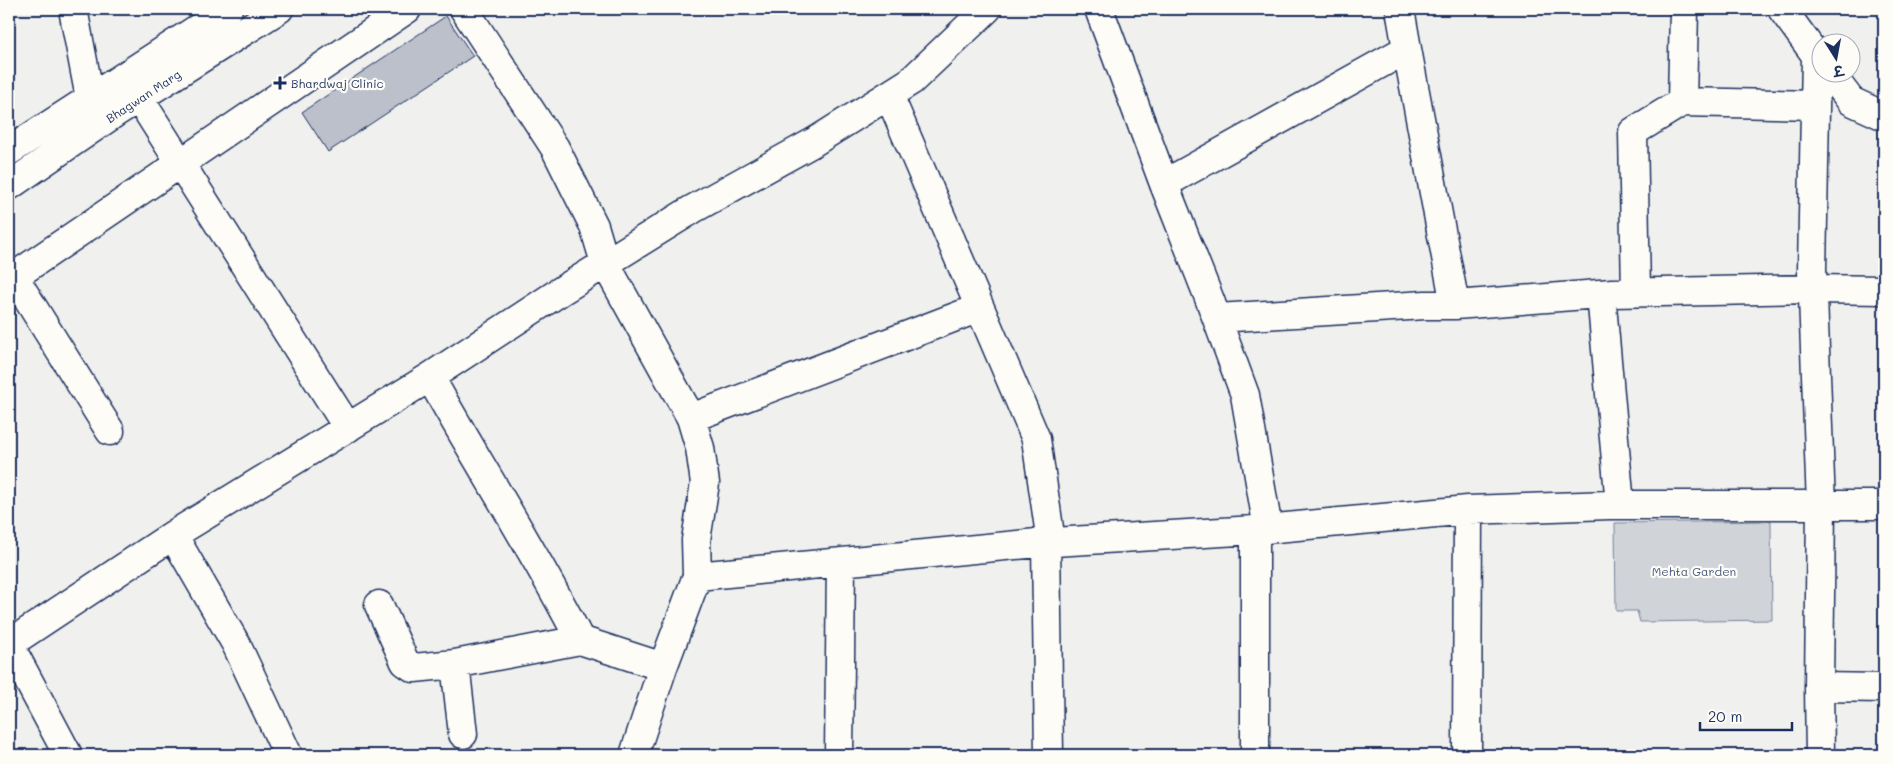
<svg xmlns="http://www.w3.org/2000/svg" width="1893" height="764" viewBox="0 0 1893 764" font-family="Mali,'Playpen Sans Deva',sans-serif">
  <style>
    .green { fill: #d0d3d8; stroke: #76819b }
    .building { fill: #bbc0ca; stroke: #1b2f5e }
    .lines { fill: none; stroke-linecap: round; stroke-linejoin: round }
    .minor-casing { stroke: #1b2f5e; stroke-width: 31 }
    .minor { stroke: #fdfcf7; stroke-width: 28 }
    .poi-dot { fill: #1b2f5e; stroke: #fdfcf7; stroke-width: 2 }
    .labels { text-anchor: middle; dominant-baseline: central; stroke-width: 4.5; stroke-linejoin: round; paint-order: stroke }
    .poi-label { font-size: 12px; fill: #1b2f5e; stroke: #fdfcf7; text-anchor: start }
    .street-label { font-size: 12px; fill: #1b2f5e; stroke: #fdfcf7 }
    .park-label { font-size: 12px; fill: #48587c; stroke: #fdfcf7 }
  </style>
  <rect width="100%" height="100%" fill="#f0f0ee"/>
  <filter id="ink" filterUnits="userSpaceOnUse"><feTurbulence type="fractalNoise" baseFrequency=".02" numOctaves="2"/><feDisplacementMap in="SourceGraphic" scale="10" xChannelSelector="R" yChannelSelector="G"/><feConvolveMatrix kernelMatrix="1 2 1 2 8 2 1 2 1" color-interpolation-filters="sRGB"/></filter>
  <g filter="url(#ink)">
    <!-- green -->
    <path class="green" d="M1771,521L1772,620L1640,622L1637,611H1616L1615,523Z"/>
    <!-- building -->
    <path class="building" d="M446,16L473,56L328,152L302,112Z"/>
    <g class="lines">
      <!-- minor casing -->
      <g class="minor-casing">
        <path id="minor" d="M73,9L90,98
          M464,9L555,148L594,226L605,263L691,418L700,448L705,483L696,540L697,576
          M1099,9L1164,184L1211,303L1245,395L1268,529
          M1400,9L1407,49
          M1684,9L1682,102L1815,105
          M1782,9L1820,61
          M1829,72L1851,101L1884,116
          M889,95L1036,439L1051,542
          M139,98L348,428
          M9,151L228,9
          M1164,184L1407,49L1455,305
          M9,186L115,113L279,9
          M14,277L110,431
          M9,280L407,9
          M1636,292L1633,132L1682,102
          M1601,294L1620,505
          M1217,318L1425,305H1455L1612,293L1812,289L1884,290
          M430,377C479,465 534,550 580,640L663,667
          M691,418L979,308
          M1255,530V755
          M173,535L236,644L288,755
          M1046,543L1049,755
          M379,605L405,662L414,668L455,664L580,640
          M9,644L173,535L430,377L564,289L693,209L814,142L911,81L987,9
          M9,644L68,755
          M455,664L463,734
          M1819,687L1821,505H1884
          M634,755L663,667L697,576L1037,543L1255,530L1468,510
          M839,755L841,562
          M1467,755L1468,510L1609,505H1821L1812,271L1816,55
          M1820,755L1819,687L1884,688"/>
      </g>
      <!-- minor -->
      <use href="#minor" class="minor"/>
    </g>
  </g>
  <!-- markers -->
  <path class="poi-dot" d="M277.5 75.5h5v5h5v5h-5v5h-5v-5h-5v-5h5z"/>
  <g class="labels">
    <!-- poi labels -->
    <g class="poi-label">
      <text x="291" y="83">Bhardwaj Clinic</text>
    </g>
    <!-- street labels -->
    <g class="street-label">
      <text transform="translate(143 96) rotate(-33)">Bhagwan Marg</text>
    </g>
    <!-- park labels -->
    <g class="park-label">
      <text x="1694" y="571">Mehta Garden</text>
    </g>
  </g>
  <!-- margin -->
  <rect width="1893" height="764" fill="none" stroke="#fdfcf7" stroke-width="30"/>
  <rect x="15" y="15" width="1863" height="734" fill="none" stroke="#1b2f5e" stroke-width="2" filter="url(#ink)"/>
  <!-- north arrow -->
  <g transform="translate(1836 58) rotate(169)"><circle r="24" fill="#fdfcf7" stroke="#a3aaba"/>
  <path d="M0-4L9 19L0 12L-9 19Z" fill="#1b2f5e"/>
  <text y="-8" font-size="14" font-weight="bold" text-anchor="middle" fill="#1b2f5e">उ</text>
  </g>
  <!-- scale -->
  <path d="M1700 722v8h92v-8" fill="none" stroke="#1b2f5e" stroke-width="2.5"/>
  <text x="1708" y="722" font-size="15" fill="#1b2f5e" stroke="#fdfcf7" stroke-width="4" paint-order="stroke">20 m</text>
</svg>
